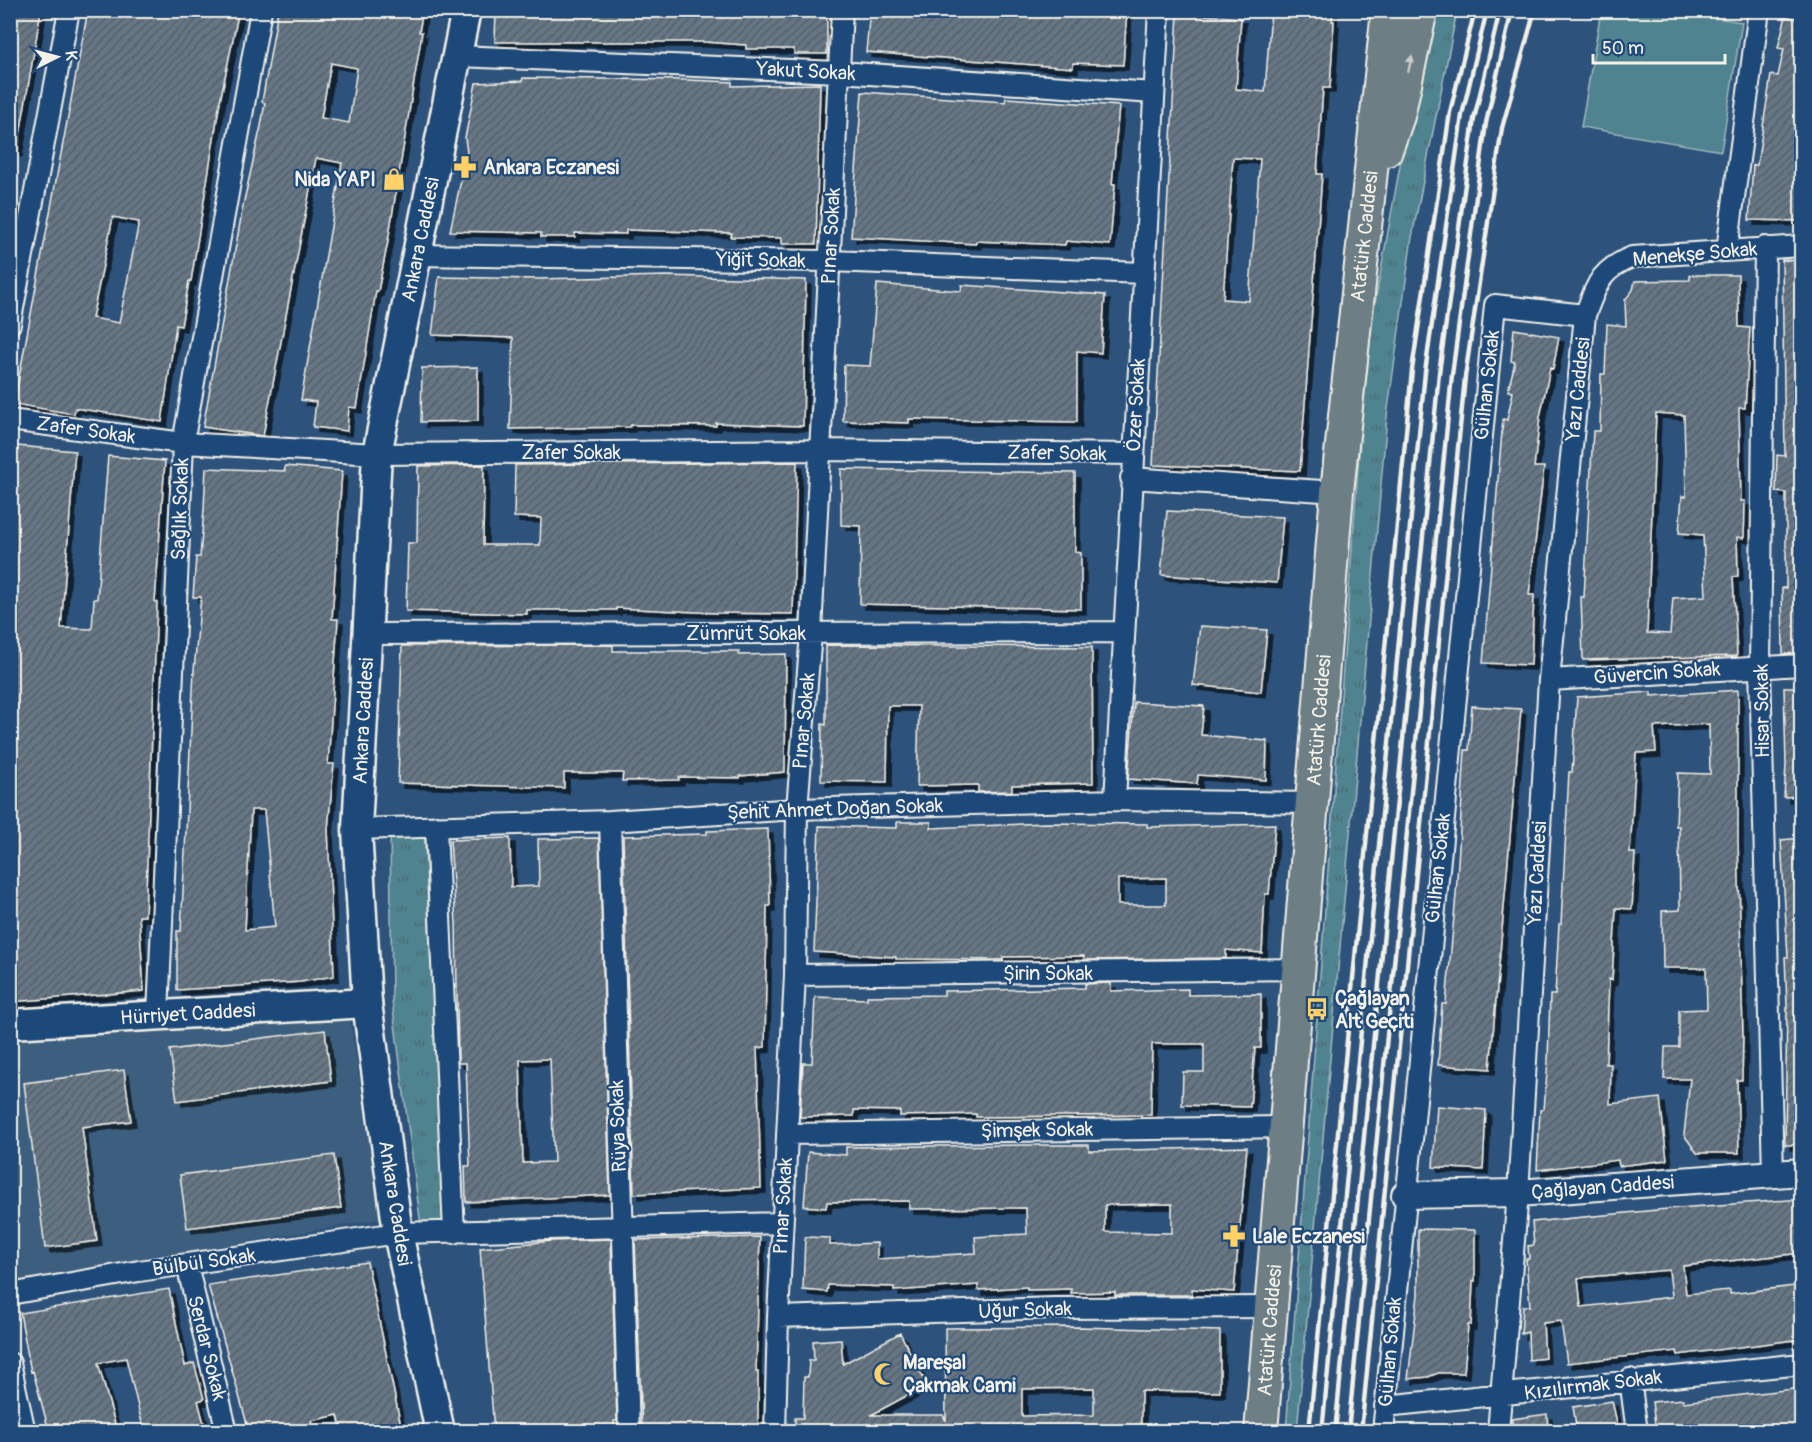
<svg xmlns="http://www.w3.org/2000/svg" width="1812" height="1442" viewBox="0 0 1812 1442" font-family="Pangolin,sans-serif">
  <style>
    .built { fill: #3e5e7f }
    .park { fill: url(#park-tufts); stroke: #a2babc; stroke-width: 1.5 }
    .garden { fill: #4f8390; stroke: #a2babc; stroke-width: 1.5 }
    .building { fill: url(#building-hatch); stroke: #f4f1e8; stroke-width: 1.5; fill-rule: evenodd; filter: url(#shadow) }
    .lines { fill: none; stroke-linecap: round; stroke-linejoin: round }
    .minor-casing { stroke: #f4f1e8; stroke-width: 24 }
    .tertiary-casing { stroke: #f4f1e8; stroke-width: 30 }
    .secondary-casing { stroke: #f4f1e8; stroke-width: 33 }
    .primary-casing { stroke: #f4f1e8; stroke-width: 36 }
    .minor { stroke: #1f4a7a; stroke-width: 20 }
    .tertiary { stroke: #1f4a7a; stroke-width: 26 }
    .secondary { stroke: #1f4a7a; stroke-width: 28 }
    .primary { stroke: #6d7e84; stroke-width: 32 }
    .rail { stroke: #f4f1e8; stroke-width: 4.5 }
    .oneway { fill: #ccceca }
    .labels { text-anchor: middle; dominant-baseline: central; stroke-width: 4.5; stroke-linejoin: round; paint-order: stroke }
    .street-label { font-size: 20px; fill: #f4f1e8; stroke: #1f4a7a }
    .poi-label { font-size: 20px; font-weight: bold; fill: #f4f1e8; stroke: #1f4a7a; text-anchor: start }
  </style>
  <defs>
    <pattern id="park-tufts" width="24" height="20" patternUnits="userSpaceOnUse" patternTransform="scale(1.5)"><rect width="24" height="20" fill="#4f8390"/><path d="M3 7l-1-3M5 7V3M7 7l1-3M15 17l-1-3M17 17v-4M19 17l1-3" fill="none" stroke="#4d6b72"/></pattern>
    <pattern id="building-hatch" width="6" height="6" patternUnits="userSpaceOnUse" patternTransform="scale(1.5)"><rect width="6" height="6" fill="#657685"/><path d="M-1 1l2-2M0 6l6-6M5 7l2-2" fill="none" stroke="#575f66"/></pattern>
    <filter id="shadow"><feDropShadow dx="5" dy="5" stdDeviation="0" flood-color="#0009"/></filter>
  </defs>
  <rect width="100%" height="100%" fill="#2d537c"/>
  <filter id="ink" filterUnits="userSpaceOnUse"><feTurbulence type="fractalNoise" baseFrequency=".0167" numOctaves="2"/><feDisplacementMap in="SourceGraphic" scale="12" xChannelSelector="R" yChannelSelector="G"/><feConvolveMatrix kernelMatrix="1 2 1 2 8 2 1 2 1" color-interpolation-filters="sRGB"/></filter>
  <g filter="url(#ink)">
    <!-- built -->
    <path class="built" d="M1674,11H1744L1742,22Z
      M350,1019L380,1219L11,1282V1040Z"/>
    <!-- park -->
    <path class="park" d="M1435,11H1457L1412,237L1387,416L1297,1431L1286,1432L1367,347L1401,160Z
      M424,826L445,1233L422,1234L392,1001L390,827Z"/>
    <!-- garden -->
    <path class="garden" d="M1601,11H1673L1742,22L1721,151L1581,127Z"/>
    <!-- building -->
    <path class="building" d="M10,10H41L17,152L10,151Z
      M88,10H239L220,101L191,281H189L181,326L176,325L162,422L75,408L74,414L14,404ZM113,217L139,222L119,323L92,318Z
      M278,10H423L419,32H422L388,241L378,291H376L357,408L349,407L347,431L313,427L316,402L301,400L342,163L316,158L263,436L203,427L244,201L261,126L265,103L262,102ZM331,63L357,68L349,123L321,118Z
      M496,10H827V54H794V49H746V45L704,42H495Z
      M870,10L1127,11L1123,65L1073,63V68L866,52Z
      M1271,10H1333L1332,21H1334L1330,88H1323L1317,174H1322L1300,471L1153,465L1178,13L1241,18L1236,89L1265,92ZM1233,158L1260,159L1249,301L1223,299Z
      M1786,16L1802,20V221L1749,220L1753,165H1757L1771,75L1778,76L1784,49L1778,48Z
      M523,78L689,80L732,82V86L820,84L816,244H782V238L731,237L732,233L626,230V234L575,233V237H541V233L450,231L467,153L465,138L476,83L522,81Z
      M862,92L1005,102L1006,98L1119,106L1112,184H1115L1110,245L1066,241L1065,245L976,241V244L851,237Z
      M1782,260L1802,261V653L1783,654L1782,588H1786V493L1776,492L1777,455L1785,456Z
      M1690,275H1738L1739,327L1750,328L1745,408H1739L1741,501H1745L1744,538L1737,537L1738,576L1733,577L1737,656L1583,660L1581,597H1584L1593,431H1600L1601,374H1605L1607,324L1626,326L1625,300L1633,290L1635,281L1690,280ZM1656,413L1684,415L1686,497L1682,496L1679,533L1703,535L1706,596L1673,598L1670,634L1647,633Z
      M667,276L806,280L803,426L716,423V426L631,425L630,427L510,429L513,338L432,335L439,277L537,279Z
      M877,284L961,291L962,285L1105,295L1101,353L1077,351V422L909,419V423L843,421L844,365L870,366Z
      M1514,329L1559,337L1553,369L1550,368L1540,417L1534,467H1544L1529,595H1534L1531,665L1483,663L1503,419L1507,420L1513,392L1508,391L1515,362L1511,361Z
      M478,367V421L421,422L422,368Z
      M17,446L75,451L61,628L92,629L94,599H97L108,456L165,461L155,602H157L145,916H139L144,991L10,1002V537Z
      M797,462L793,614L716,613L616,608V610H527V614L406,611L408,543H417L418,466L484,465L483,545H540L541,518L514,517L515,465Z
      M285,466L342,471L332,619H338L328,764H334L328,829L334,976L301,982L177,990V931H181L194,670L201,597H193L196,557H200L204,509L206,468L285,471ZM251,810H264L275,927L245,930Z
      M841,469L1075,473V552L1081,553V609L860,604L861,526L841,525Z
      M1167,511L1283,517L1277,583L1161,575Z
      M1200,626L1267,630L1261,692L1193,685Z
      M613,645V651H739V655L786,654L785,772L740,776V778L679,777V780L622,781L623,773H564V788L398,783L402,646Z
      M826,645L1092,647L1093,783L1012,785V791L978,792V785L917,786L919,706H888L887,782L821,781L822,724L826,725Z
      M1784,687H1802V796L1784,797L1786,765Z
      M1738,690V840L1743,1037L1742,1080H1737L1739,1153H1697L1684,1135L1690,1079H1664L1665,1047H1679V1010L1707,1009L1706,968H1663L1662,911L1680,910L1679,826H1676L1678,773L1710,774L1709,724L1654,727L1656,752L1636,753L1630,853H1635L1632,909L1616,908L1612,980L1609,979L1606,1064H1611L1610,1104L1660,1098L1667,1160L1619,1166L1618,1160L1537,1170L1540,1110L1544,1109L1548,1061L1550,995H1555L1559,924H1561L1569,772H1572L1577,697L1651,692V696Z
      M1134,702L1204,706L1201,735L1267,741L1266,780L1198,775L1197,784L1128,779Z
      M1472,706L1521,709L1490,1069L1438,1065L1442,1004H1446L1456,895L1465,750H1469Z
      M897,822H931V828L1046,823L1147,824V827L1275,824L1269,894H1265L1262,953L1226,950V958L1084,960V956L1003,957V960L896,959V957L814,952L819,826L897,828ZM1166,878V905H1118V879Z
      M768,829L770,906H767L765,1047L757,1048L761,1188L634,1194L623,836L707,834V831Z
      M510,838L511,887L539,886L538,839L599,838L610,1195L466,1202L465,1166H470L466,1063H458L456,923L450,840ZM550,1059L554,1162L523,1163L520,1060Z
      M1802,838V1145H1785L1787,1005L1785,957H1788L1781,840Z
      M1111,983V991L1188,989V995L1261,994V1048H1255L1250,1107L1182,1105L1183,1072H1204V1044H1152L1151,1115L976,1117V1114L900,1116V1111L854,1110V1116L800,1117L803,1063H812L815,997L867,999V996L944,995V991L1085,988V984Z
      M325,1030L331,1081L177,1101L170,1050Z
      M124,1070L131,1121L82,1127L97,1241L45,1248L24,1083Z
      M1437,1106L1486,1110L1483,1170L1433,1167Z
      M1023,1145H1089V1151L1247,1147L1234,1292L1192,1289V1295H1115V1292L1071,1293V1289L1027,1290V1287L978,1290V1285L894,1291V1287L828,1285L827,1292L803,1290L805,1237L830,1238V1245L877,1243V1259L976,1253L975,1237L1027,1234L1026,1208L909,1209V1201L827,1202L826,1208L804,1206L808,1152L846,1155V1147ZM1172,1204V1233L1105,1232V1205Z
      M334,1155L341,1208L187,1228L180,1175Z
      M1802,1199V1253L1683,1266L1686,1294L1730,1290V1294L1802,1285V1339L1678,1355L1677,1351L1567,1363L1561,1321L1543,1323L1545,1358L1529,1360L1528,1332L1521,1334L1523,1306H1530L1526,1259H1529L1528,1246L1534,1245L1532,1222L1678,1208ZM1669,1270L1672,1297L1581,1307L1578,1278Z
      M1418,1229L1475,1230V1281H1473L1471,1325H1468L1464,1373H1438L1428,1377L1408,1379L1418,1295Z
      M760,1237L756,1372H758V1431H642L635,1240Z
      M611,1239L617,1421H614V1431H494L480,1248L552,1241Z
      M367,1262L402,1431H342L338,1415L311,1421L314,1431H249L208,1285Z
      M169,1289L185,1366L194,1363L204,1399L198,1401L206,1431H144L126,1358L98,1363L117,1431H49L33,1371L31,1372L20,1313Z
      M1080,1327L1220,1331V1392L1141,1391V1431H795V1418H803L804,1377H808L809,1360H814L813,1341L841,1339L843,1364L900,1333L927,1385L871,1415H943L946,1421L945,1328ZM1094,1388V1415L1022,1416V1389Z
      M1802,1388V1431H1656L1652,1402L1683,1399V1402Z
      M1612,1401L1619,1431H1577L1573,1407Z
      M1547,1414L1548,1431H1512V1419Z"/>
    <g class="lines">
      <!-- minor casing -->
      <g class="minor-casing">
        <path id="minor" d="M457,56L839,72L1154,93
          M1765,247L1760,666L1773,1174
          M1727,250L1759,10
          M415,255L830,261L1143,273
          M10,324L69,10
          M10,420L183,443L377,454L820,450L1133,454
          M1131,478L1337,492
          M369,634L1123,632
          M1549,680L1802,665
          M1115,800L1159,10
          M610,821L629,1432
          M436,826L454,1233
          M357,829L610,821L797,809L1115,800L1313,803
          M795,975L1301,969
          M158,1014L183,443L261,10
          M787,1134L1288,1127
          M187,1265L227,1432
          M10,1294L139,1271L398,1233L782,1223
          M778,1317L1055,1308L1272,1307
          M10,1363L25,1432
          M1630,1379L1637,1432
          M1385,1406L1802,1364
          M775,1432L778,1317L795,975L797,809L811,633L842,10
          M1383,1432L1495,305L1585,315
          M1498,1432L1518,1193L1549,680L1585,315C1597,284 1600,270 1632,257L1802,246"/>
      </g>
      <!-- tertiary casing -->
      <g class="tertiary-casing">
        <g id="tertiary">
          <path id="s1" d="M1405,1195L1518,1193L1802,1172"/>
        </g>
      </g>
      <!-- secondary casing -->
      <g class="secondary-casing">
        <g id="secondary">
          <path id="s2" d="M10,1024L367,1003"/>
          <path id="s3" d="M440,1432L398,1233L367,1003L357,829L377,454L466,10"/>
        </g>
      </g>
      <!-- primary casing -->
      <g class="primary-casing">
        <g id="primary">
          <path d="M1386,150L1398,116L1421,10"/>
          <path id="s4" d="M1261,1432L1337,492L1388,10"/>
        </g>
      </g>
      <!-- minor -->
      <use href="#minor" class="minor"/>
      <!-- tertiary -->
      <use href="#tertiary" class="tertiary"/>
      <!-- secondary -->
      <use href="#secondary" class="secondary"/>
      <!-- primary -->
      <use href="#primary" class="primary"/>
      <!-- rail -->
      <path class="rail" d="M1309,1432L1412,370L1450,112L1475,10
        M1322,1432L1425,372L1462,115L1487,10
        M1335,1432L1439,373L1474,119L1500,10
        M1348,1432L1452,375L1486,123L1512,10
        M1361,1432L1465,377L1502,128L1535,10"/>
    </g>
    <!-- one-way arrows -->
    <defs><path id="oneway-solid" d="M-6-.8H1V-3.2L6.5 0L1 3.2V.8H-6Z" transform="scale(1.5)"/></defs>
    <use class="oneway" href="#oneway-solid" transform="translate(1410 64) rotate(-78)"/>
  </g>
  <!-- icons -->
  <defs>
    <g id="pharmacy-bare" transform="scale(1.8)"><path d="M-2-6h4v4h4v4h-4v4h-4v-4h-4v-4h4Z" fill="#ffd166" stroke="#1f4a7a" stroke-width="2.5" paint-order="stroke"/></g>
    <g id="shop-bare" transform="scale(1.8)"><path d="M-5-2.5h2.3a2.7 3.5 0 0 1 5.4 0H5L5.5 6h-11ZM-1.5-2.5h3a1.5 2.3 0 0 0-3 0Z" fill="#ffd166" stroke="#1f4a7a" stroke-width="2.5" paint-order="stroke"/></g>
    <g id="bus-bare" transform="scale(1.8)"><path d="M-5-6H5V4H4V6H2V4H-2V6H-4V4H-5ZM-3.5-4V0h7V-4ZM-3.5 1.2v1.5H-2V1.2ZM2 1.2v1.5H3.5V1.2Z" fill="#ffd166" stroke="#1f4a7a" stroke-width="2.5" paint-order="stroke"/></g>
    <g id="mosque-bare" transform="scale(1.8)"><path d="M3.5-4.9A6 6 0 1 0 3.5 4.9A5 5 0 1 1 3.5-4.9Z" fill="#ffd166" stroke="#1f4a7a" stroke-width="2.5" paint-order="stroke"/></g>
  </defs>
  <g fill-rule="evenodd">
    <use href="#pharmacy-bare" x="465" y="167"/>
    <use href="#shop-bare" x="394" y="179"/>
    <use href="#bus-bare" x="1317" y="1009"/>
    <use href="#pharmacy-bare" x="1234" y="1236"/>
    <use href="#mosque-bare" x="885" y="1374"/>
  </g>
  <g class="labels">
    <!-- street labels -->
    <g class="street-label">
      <text transform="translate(806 71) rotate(3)">Yakut Sokak</text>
      <text transform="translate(831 236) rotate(-87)">Pınar Sokak</text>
      <text stroke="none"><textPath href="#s4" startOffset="1200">Atatürk Caddesi</textPath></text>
      <text stroke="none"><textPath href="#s3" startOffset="1204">Ankara Caddesi</textPath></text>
      <text transform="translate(1695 254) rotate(-5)">Menekşe Sokak</text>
      <text transform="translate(761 260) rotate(1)">Yiğit Sokak</text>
      <text transform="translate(1487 385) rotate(-84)">Gülhan Sokak</text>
      <text transform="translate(1578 389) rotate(-84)">Yazı Caddesi</text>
      <text transform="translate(1136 405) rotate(-87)">Özer Sokak</text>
      <text transform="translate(86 430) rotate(8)">Zafer Sokak</text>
      <text x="571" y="452">Zafer Sokak</text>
      <text transform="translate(1057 453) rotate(1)">Zafer Sokak</text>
      <text transform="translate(180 509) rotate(-88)">Sağlık Sokak</text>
      <text x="746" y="633">Zümrüt Sokak</text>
      <text transform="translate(1657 673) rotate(-4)">Güvercin Sokak</text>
      <text transform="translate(1762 711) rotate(-91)">Hisar Sokak</text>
      <text stroke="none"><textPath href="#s3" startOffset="718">Ankara Caddesi</textPath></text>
      <text transform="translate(804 721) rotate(-85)">Pınar Sokak</text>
      <text stroke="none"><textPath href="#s4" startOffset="714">Atatürk Caddesi</textPath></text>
      <text transform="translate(835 809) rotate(-2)">Şehit Ahmet Doğan Sokak</text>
      <text transform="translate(1438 868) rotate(-84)">Gülhan Sokak</text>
      <text transform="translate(1537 873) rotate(-87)">Yazı Caddesi</text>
      <text x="1048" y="973">Şirin Sokak</text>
      <text stroke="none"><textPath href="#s2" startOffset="178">Hürriyet Caddesi</textPath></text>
      <text transform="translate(618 1126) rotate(-92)">Rüya Sokak</text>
      <text transform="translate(1037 1130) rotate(-1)">Şimşek Sokak</text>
      <text stroke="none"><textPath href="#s1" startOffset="198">Çağlayan Caddesi</textPath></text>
      <text transform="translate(395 1203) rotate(81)">Ankara Caddesi</text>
      <text transform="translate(783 1206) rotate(-87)">Pınar Sokak</text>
      <text transform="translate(204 1262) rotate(-8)">Bülbül Sokak</text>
      <text transform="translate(1025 1310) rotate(-2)">Uğur Sokak</text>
      <text stroke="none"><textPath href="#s4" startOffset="102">Atatürk Caddesi</textPath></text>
      <text transform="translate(207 1348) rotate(76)">Serdar Sokak</text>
      <text transform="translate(1390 1352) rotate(-85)">Gülhan Sokak</text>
      <text transform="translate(1593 1385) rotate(-7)">Kızılırmak Sokak</text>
    </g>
    <!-- poi labels -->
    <g class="poi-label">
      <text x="483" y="167">Ankara Eczanesi</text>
      <text x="376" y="179" text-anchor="end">Nida YAPI</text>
      <text x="1335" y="998">Çağlayan<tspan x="1335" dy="23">Alt Geçiti</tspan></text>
      <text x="1252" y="1236">Lale Eczanesi</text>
      <text x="903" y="1362">Mareşal<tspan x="903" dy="23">Çakmak Cami</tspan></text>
    </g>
  </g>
  <!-- margin -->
  <rect width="1812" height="1442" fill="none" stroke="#1f4a7a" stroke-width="36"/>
  <rect x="18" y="18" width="1776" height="1406" fill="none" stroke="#f4f1e8" stroke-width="2" filter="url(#ink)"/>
  <!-- north arrow -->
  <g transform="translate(57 57) rotate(84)" stroke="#1f4a7a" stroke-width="4.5" paint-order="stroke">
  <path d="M0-4.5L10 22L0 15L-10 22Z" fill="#f4f1e8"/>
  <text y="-9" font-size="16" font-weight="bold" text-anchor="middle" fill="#f4f1e8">K</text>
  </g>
  <!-- scale -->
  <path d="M1593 54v9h132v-9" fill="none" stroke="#f4f1e8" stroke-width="3"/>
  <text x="1602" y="54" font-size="18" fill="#f4f1e8" stroke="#1f4a7a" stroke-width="4.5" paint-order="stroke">50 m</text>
</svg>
